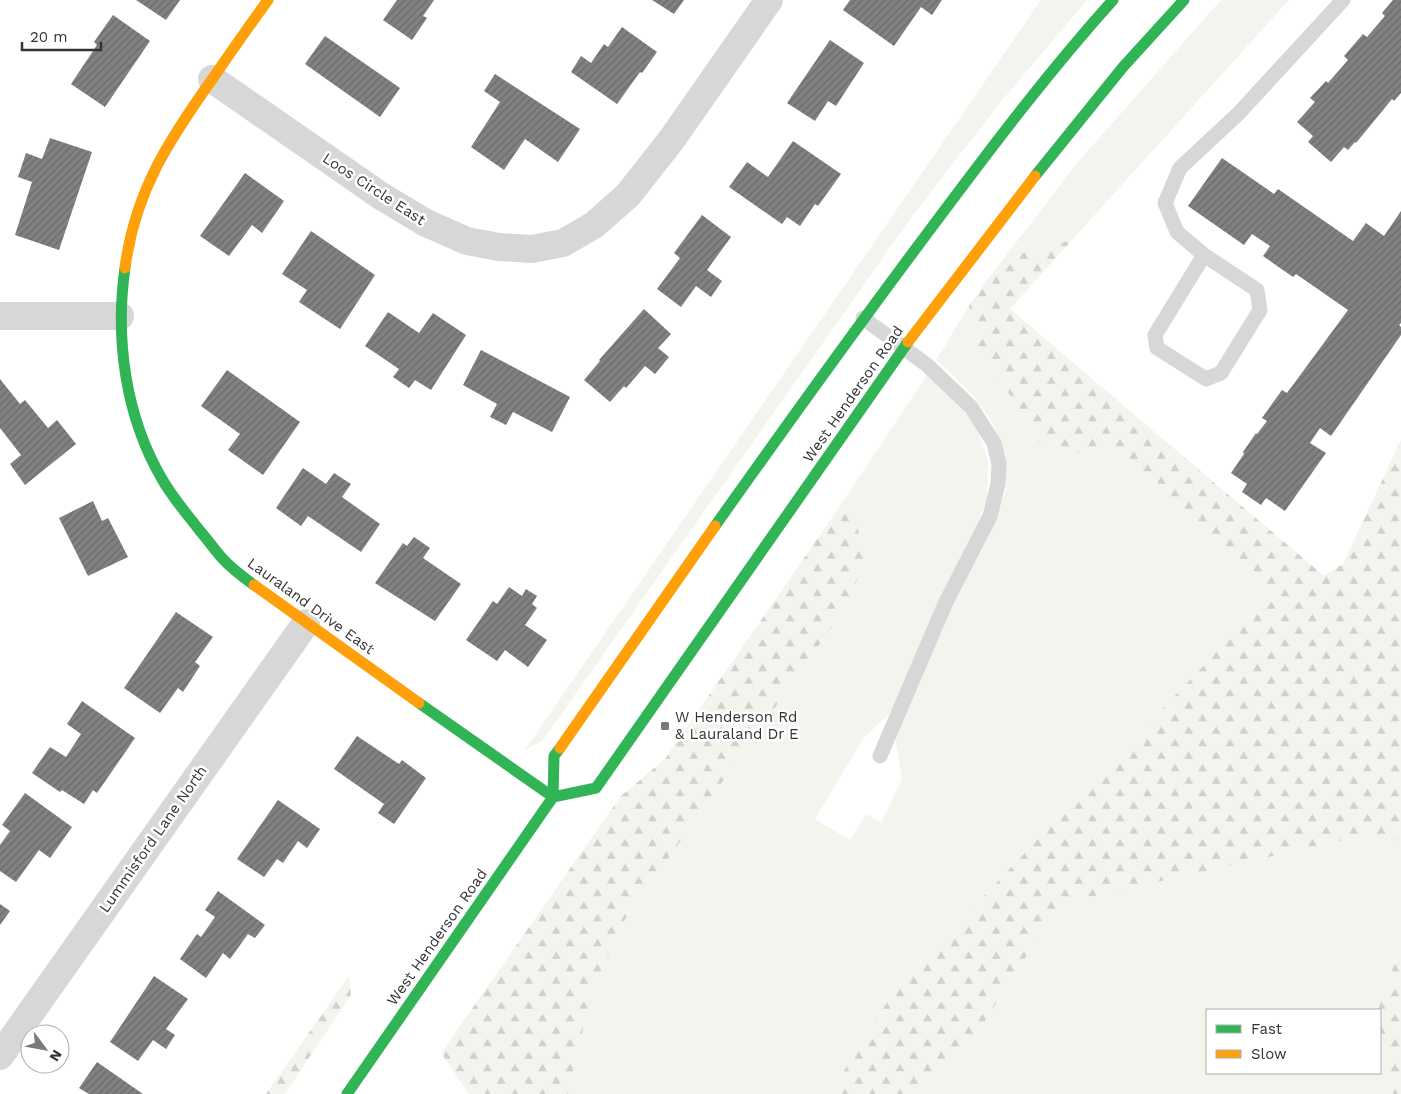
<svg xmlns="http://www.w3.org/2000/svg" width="1401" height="1094" viewBox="0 0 1401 1094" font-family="'Work Sans',sans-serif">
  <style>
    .grass { fill: #f1f5ed }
    .forest { fill: url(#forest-firs) }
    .building { fill: url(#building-hatch) }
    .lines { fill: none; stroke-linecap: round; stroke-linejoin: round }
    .lane { stroke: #d7d7d7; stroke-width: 15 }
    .street { stroke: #d7d7d7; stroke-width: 28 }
    .fast { stroke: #30b455; stroke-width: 11 }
    .slow { stroke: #ff9f0a; stroke-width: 11 }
    .poi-dot { fill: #7a7a7a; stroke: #fff; stroke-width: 2 }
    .labels { text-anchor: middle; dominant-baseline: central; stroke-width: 5; stroke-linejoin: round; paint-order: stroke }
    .street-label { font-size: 15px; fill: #333; stroke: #fff }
    .poi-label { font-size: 15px; fill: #333; stroke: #fff; text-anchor: start }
  </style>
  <defs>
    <pattern id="forest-firs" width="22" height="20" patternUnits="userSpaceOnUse" patternTransform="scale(1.25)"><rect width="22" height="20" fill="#f1f5ed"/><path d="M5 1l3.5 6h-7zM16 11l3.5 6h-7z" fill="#cfd2cc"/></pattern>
    <pattern id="building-hatch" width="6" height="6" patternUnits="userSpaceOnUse" patternTransform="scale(1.25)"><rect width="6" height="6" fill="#818181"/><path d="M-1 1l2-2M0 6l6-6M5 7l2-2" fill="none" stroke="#6a6a6a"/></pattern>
  </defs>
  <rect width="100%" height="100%" fill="#fff"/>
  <!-- grass -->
  <path class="grass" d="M1041,0H1087L999,104L913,215L543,740L524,751Z
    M1221,0H1289L1072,240L1020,254L991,275L1078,162Z
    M969,306L982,360L1006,389L1041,445L1064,455L1107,449L1129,460L1265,581L1270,596L896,988L832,1090L833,1094H568L589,1002L624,921L848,604L854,517L840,506L927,375L958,403L978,430L988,462L987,498L973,536L890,713L863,739L815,819L850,840L866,814L881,823L902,779L895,737L931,651L1005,493C1014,436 977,395 936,360C948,342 957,324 969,306Z
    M1353,838L1401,841V954L1395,962L1378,1010H1207V1073H1380V1026L1393,1094H915L976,1035L1041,933L1072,901Z"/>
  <!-- forest -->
  <path class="forest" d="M1072,240L1010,309L1324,576L1343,564L1401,440V841L1353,838L1072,901L1041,933L976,1035L915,1094H833L832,1090L896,988L1270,596L1265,581L1129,460L1107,449L1064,455L1041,445L1006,389L982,360L969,306L991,275L1020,254Z
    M840,506L854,517L866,556L848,604L624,921L589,1002L568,1094H469L441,1053L621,796L665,759Z
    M1401,954V1094H1393L1380,1026V1010H1378L1395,962Z
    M349,976L351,995L285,1094H266Z"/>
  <!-- building -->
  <path class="building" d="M136,0H180L166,20Z
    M397,0H434L423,16L427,18L412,40L383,20Z
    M652,0H684L674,14Z
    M850,0H942L932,15L921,7L894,46L843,10Z
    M1393,0H1401V93L1394,101L1392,99L1356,143L1355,142L1348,150L1344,147L1331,162L1308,142L1313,136L1297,122L1315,102L1310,98L1326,81L1328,83L1348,60L1344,56L1363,34L1367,37L1385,16L1382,13Z
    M113,15L150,41L105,107L71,84L97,45L94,42Z
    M622,27L657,52L642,73L640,72L617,104L571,72L581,56L591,63L604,44L608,47Z
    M325,36L400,88L380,117L305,64Z
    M830,40L864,63L836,106L828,101L815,121L787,103Z
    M495,74L580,129L558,162L525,139L504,170L471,147L500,102L484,91Z
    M50,138L92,152L59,250L15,235L32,182L18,177L26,153L42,159Z
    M793,141L841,174L818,206L815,204L800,226L787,217L782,224L729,187L747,162L768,177Z
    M1222,158L1274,194L1278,189L1353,241L1366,223L1384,236L1401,211V323L1399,325L1401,327V335L1331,436L1320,428L1310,443L1326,453L1285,511L1266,498L1261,505L1242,492L1247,484L1231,473L1244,454L1243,452L1256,433L1257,434L1267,421L1262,418L1282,390L1287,393L1348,310L1296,274L1293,277L1263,256L1270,246L1252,234L1244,245L1188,206Z
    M245,173L284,201L262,233L252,225L229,256L200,236Z
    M702,215L731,237L707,270L722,281L711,297L696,286L681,307L657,289L680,258L674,253Z
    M311,231L375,275L340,329L299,302L307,290L282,274Z
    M644,309L671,334L658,348L669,357L655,374L645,366L626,388L624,386L610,402L584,380L600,361L599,360Z
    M388,312L419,333L433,313L466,335L431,390L415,380L409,388L393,377L399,369L365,346Z
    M481,350L570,397L552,432L513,412L506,425L490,417L497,404L463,385Z
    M227,370L300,422L263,475L228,450L240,434L201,406Z
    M0,379L20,404L25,400L48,428L57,420L76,444L25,485L10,464L21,455L0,428Z
    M303,468L326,484L334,473L351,484L342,497L380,524L361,552L308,516L301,526L276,508Z
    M93,501L102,521L108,518L128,557L88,576L59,518Z
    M414,537L430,548L423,558L461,584L435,621L375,583L403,543L407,546Z
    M509,587L522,596L526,589L537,596L532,604L537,608L525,625L547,640L528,667L505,650L497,661L466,640L493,601L497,604Z
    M176,612L213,637L195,662L200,666L183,692L178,688L160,713L124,688Z
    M82,701L135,738L97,793L93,790L84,804L62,790L60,792L32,773L50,747L66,757L81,734L67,724Z
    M357,736L399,764L402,760L426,778L394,824L378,813L384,804L334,769Z
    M25,793L72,827L50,858L39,850L16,882L0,871V845L10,831L2,825Z
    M278,800L320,829L307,848L298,841L283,863L277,859L264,877L237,859Z
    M218,891L265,925L255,938L248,934L230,959L223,953L206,978L180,959L197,934L201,937L215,917L205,910Z
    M0,904L10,911L0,925Z
    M154,976L188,999L166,1029L175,1035L166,1049L153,1040L138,1061L110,1042Z
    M97,1062L143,1094H89L79,1088Z"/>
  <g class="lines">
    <!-- lane -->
    <path class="lane" d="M1204,255L1257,290L1260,310L1221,373L1206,379L1157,348L1155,335L1204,255L1177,232L1165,203L1180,168L1238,114L1343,0
      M863,318L927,365L971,407L994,443L999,464L998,484L990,516L945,604L880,756"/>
    <!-- street -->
    <path class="street" d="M212,79L381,196L426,223L467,241L499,247L532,249L563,243L594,225L628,195L672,139L769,0
      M0,316H120
      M0,1056L306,623"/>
    <!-- fast -->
    <path class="fast" d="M1035,176L1123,67L1184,0
      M125,268C115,338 125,416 162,479C172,497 187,514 200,531C208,540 214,549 222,558C231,568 243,577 254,585
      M715,526C788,423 862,320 938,219C994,144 1050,70 1113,0
      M419,703L553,797
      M553,797L596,788L908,342
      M347,1094L553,797L554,756L560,748"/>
    <!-- slow -->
    <path class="slow" d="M125,268C135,191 169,140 213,78C231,52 249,26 268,0
      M908,342L1035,176
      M254,585L419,703
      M560,748L715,526"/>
  </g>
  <!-- markers -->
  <rect class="poi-dot" x="660" y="721" width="10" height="10" rx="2.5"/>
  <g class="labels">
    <!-- street labels -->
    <g class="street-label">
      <text transform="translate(374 189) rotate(33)">Loos Circle East</text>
      <text transform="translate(853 394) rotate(-55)">West Henderson Road</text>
      <text transform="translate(311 606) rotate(36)">Lauraland Drive East</text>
      <text transform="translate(153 839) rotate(-55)">Lummisford Lane North</text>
      <text transform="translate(437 937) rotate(-55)">West Henderson Road</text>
    </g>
    <!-- poi labels -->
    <g class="poi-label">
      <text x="675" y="717">W Henderson Rd<tspan x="675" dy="17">&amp; Lauraland Dr E</tspan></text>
    </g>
  </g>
  <!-- legend -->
  <rect x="1206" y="1009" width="175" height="65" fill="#ffffff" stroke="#adadad"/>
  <rect x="1216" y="1025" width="25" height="8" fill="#30b455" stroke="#adadad"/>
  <text x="1251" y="1034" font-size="15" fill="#333333">Fast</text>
  <rect x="1216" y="1050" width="25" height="8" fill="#ff9f0a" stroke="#adadad"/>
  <text x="1251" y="1059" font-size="15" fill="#333333">Slow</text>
  <!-- north arrow -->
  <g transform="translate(45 1049) rotate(122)"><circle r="24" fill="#ffffff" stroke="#adadad"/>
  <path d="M0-4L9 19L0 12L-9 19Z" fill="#7a7a7a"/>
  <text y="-8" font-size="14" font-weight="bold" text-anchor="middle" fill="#333333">N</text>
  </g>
  <!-- scale -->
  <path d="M22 42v8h79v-8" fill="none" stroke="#333333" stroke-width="2.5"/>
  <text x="30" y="42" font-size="15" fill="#333333" stroke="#ffffff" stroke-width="4" paint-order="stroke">20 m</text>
</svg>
